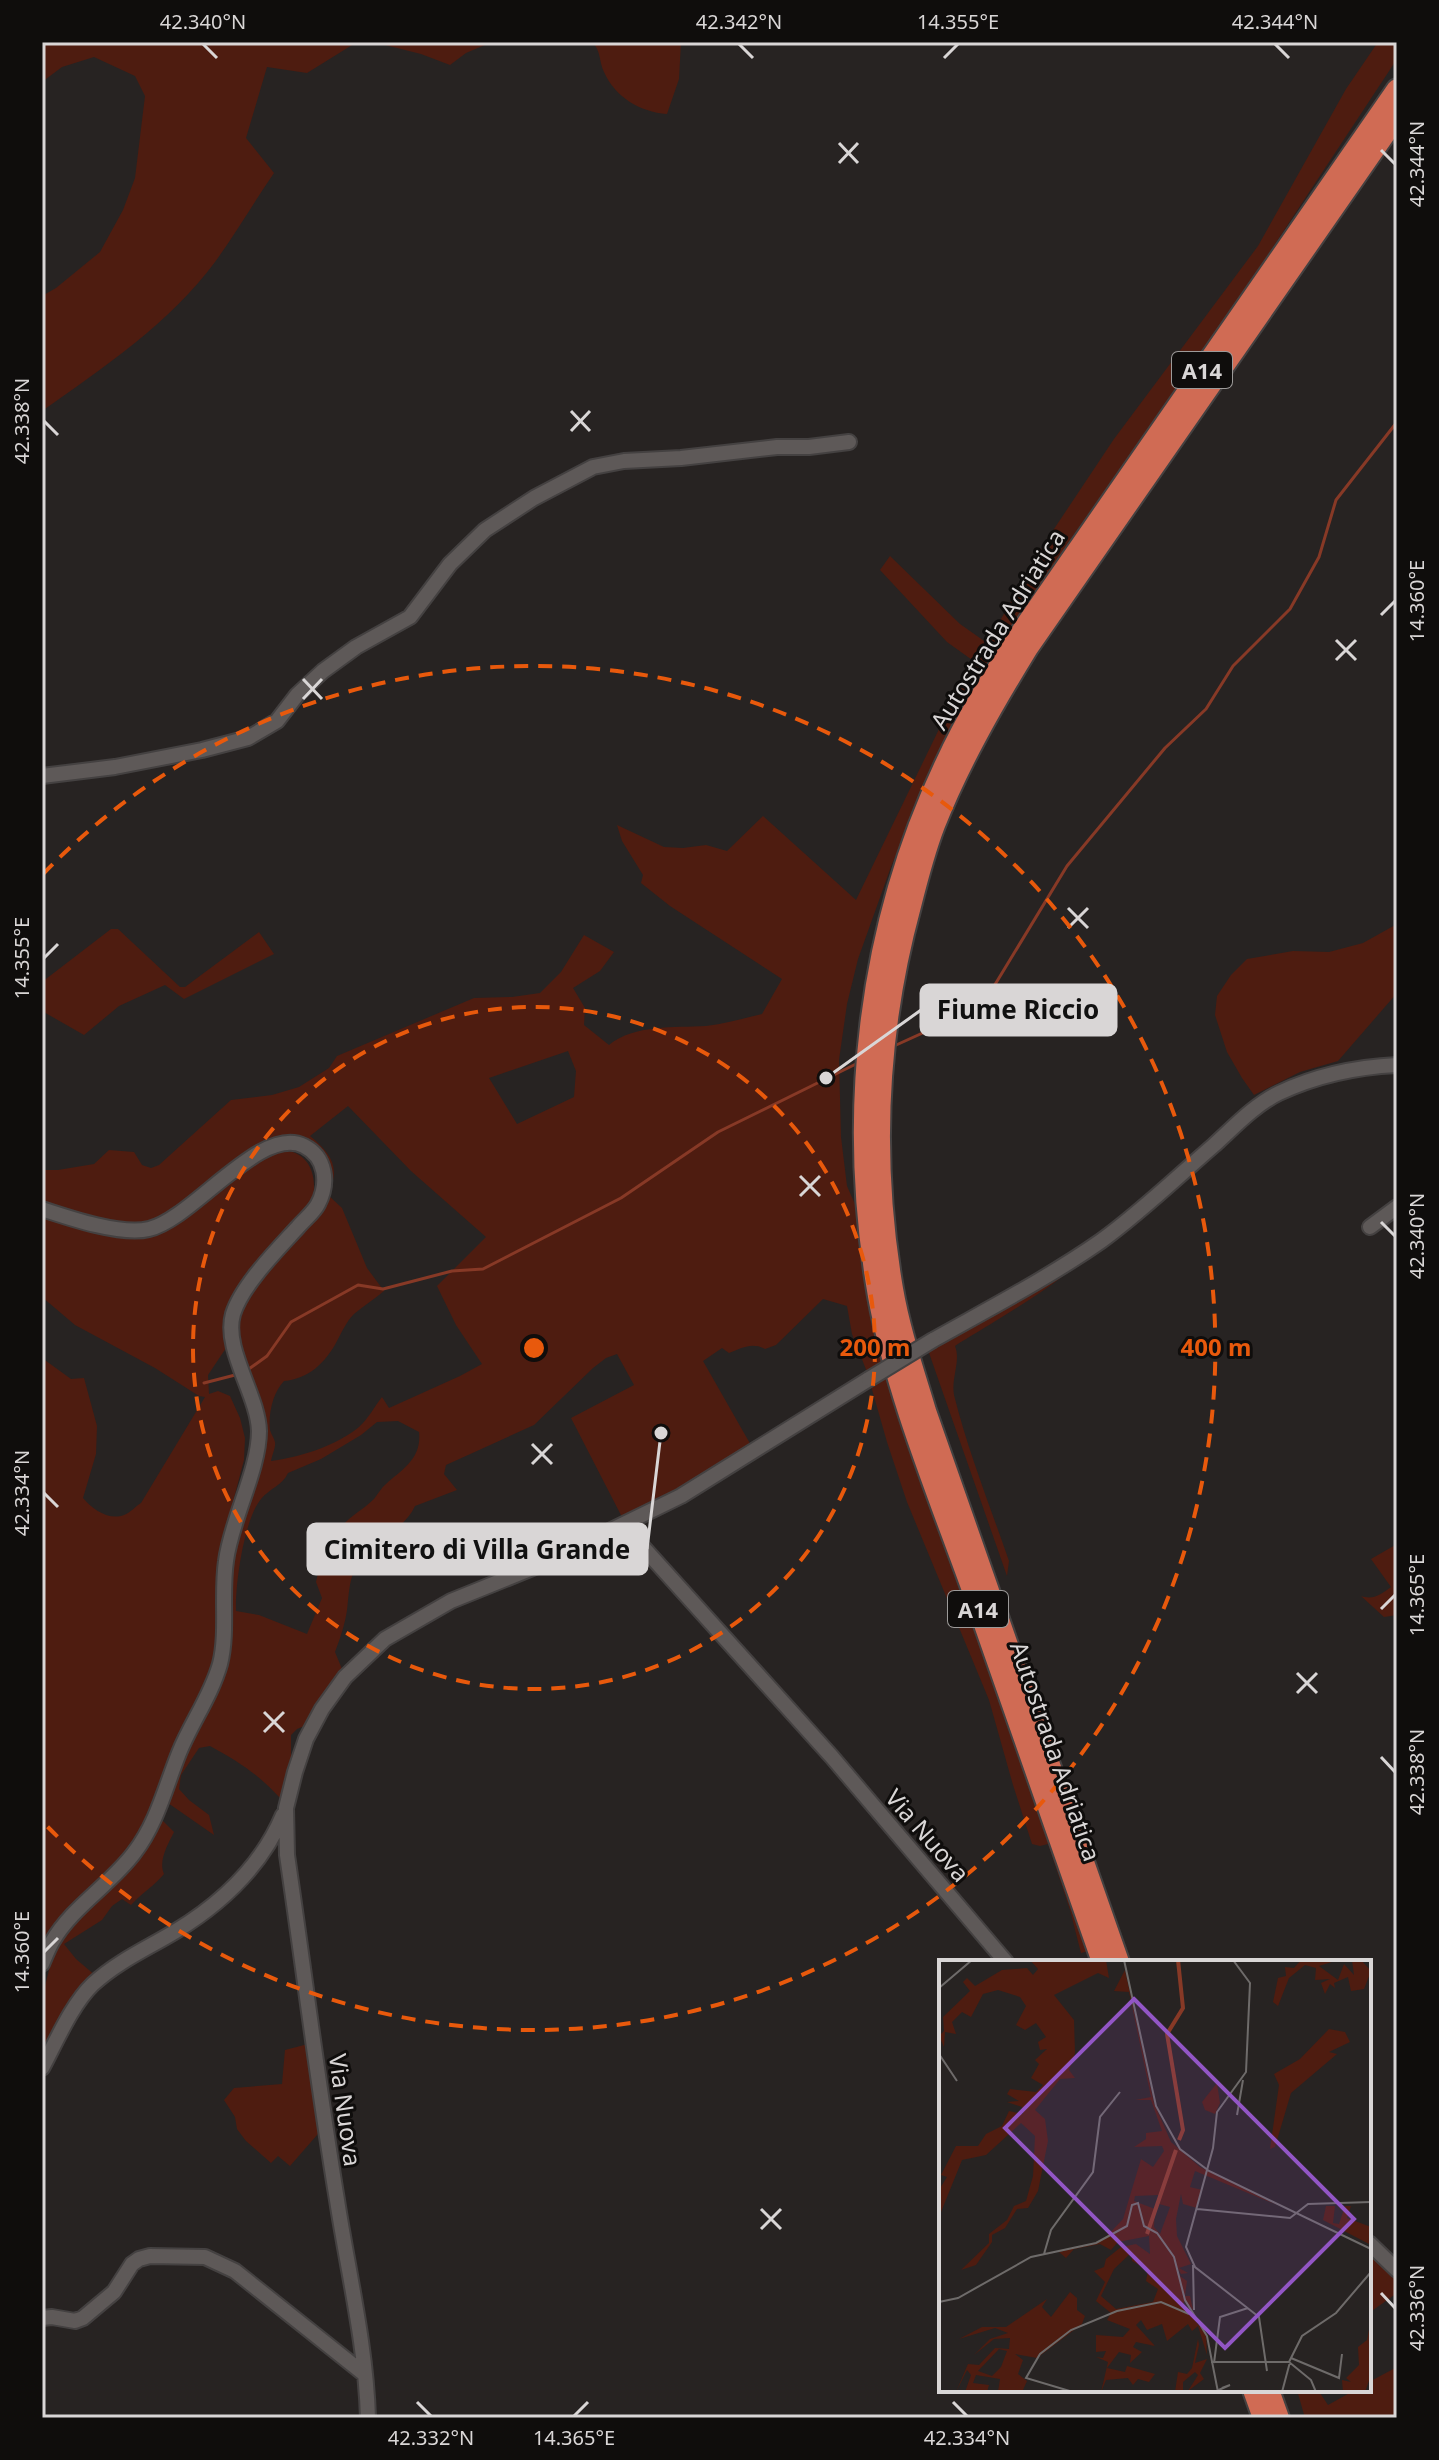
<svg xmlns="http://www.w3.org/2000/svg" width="1439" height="2460" viewBox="0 0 1439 2460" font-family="'Noto Sans',sans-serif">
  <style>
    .green { fill: #4e1c10; fill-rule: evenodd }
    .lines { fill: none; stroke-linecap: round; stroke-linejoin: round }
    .stream { stroke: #873926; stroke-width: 3 }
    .minor-casing { stroke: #444141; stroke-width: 18 }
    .highway-casing { stroke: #444141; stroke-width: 24 }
    .minor { stroke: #5e5958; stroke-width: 14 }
    .highway { stroke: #d06b54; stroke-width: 20 }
    .minor-bridge-casing { stroke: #444141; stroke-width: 18; stroke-linecap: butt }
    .minor-bridge { stroke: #5e5958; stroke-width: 14 }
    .ticks { fill: none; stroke: #d9d6d6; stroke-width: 3 }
    .ring { fill: none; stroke: #e8590c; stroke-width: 4; stroke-dasharray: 14 10 }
    .labels { text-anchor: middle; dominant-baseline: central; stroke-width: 6; stroke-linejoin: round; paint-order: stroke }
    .shield { fill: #0f0d0c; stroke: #9c9a99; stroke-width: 2 }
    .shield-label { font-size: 22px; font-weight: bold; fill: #d9d6d6 }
    .street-label { font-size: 24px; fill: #d9d6d6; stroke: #0f0d0c }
    .inset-river { fill: none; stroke: #873926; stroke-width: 4 }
    .inset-road { fill: none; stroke: #6e6b6a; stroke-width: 2 }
    .view { fill: #9256c5; fill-opacity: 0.15; stroke: #9256c5; stroke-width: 4 }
    .inset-edge { fill: none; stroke: #d9d6d6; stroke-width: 4 }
    .centre { fill: #e8590c; stroke: #0f0d0c; stroke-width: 4 }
    .ring-label { font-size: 24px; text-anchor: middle; font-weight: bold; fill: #e8590c; stroke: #0f0d0c; stroke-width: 6; stroke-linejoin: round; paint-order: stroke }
    .leader { fill: none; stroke: #d9d6d6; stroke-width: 3 }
    .callout-dot { fill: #d9d6d6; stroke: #0f0d0c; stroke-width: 3 }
    .callout { fill: #d9d6d6; stroke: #d9d6d6; stroke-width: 3 }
    .callout-label { font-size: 26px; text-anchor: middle; font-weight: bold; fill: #111 }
    .neatline { fill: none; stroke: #d9d6d6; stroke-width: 3 }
    .ticks-label { font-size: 20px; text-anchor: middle; fill: #d9d6d6 }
  </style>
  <rect width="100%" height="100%" fill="#272322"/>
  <!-- green -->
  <path class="green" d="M42,42H357L307,73L267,67L246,138L274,173C254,202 236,233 215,262C171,322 103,368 42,411V296L56,288L100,252L123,210L135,178L145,96L135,76L94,57L62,67L42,82Z
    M373,42H492L466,53L450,65L421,54Z
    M592,42H681L679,79L667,114C640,112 615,97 604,72C599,62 601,50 592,42Z
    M1378,42H1397V59L1232,309L1077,530L970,693L929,778L892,864L858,959L847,1004L839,1060L841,1137L847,1186L858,1211L870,1309L897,1409L930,1508L993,1679L1089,1951L1081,1953L1070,1910L1048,1844L1040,1846L1032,1844L1013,1785L989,1700L907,1502L887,1442L867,1372L852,1334L847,1306L823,1299L776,1345L765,1349C752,1342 742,1348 729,1353L722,1348L703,1361L752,1447L624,1521L571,1418L634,1385L617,1354L606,1358L593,1368L534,1425L446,1465L444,1474L457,1490L415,1506C404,1530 375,1540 359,1562C349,1575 349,1594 347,1610C345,1624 340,1639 335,1652L342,1669L324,1696L307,1725L297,1729L291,1735V1763L280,1798C258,1774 239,1762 210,1746L199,1748L181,1775L179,1789L189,1800L209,1815L214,1835L168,1803L176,1776L222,1671L230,1562L261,1461L236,1325L239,1310L270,1263L287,1245L328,1172L294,1138C258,1137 247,1157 221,1177C191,1200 157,1227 118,1228C104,1228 58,1208 42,1203V1170H58L94,1164L109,1150L134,1152L142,1165L151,1168L159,1165L231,1100L272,1095L299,1087L329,1068L337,1056L474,998L512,997L540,993L561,972L584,935L614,952L600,971L573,988L585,1008L584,1025L609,1045C635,1024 674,1028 706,1026C725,1024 744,1018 762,1014L782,979L670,906L641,883L643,875L622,841L617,825L664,847L683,848L706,845L727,851L763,816L856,900L942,723L975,662L947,642L880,570L890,556L960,624L987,643L1046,541L1114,439L1258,246L1346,89ZM568,1051L576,1071L574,1097L517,1124L489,1078ZM348,1106L411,1171L486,1237L437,1286L456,1325L482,1364L460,1376L389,1408L382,1397C375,1406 368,1419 359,1427C336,1446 300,1457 271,1461C272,1455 276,1447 275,1442C274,1438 271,1434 270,1430C268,1414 273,1392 284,1381C309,1379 326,1362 337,1341C342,1332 346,1322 354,1314C363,1306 375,1299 384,1291L367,1268L342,1208L327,1194C342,1169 331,1153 310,1136ZM398,1421L419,1432C422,1458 403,1469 386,1484C381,1488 378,1494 374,1499C360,1513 340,1520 334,1541L325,1543L316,1582L322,1598L307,1634L259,1615L236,1611C235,1585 244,1519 261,1499C270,1488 282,1486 288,1473L321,1459L361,1435L377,1422Z
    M1397,924V993L1338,1061L1300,1072L1254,1095L1242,1078L1227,1052L1215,1015L1217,996L1231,975L1247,959L1293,951L1329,952L1363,943Z
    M111,929H118L180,987H185L259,932L274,954L184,999L165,985L119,1006L84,1035L42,1011V982Z
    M281,1150C312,1151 319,1180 311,1205L235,1300L231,1346L226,1348L208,1375L209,1394L218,1391L230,1396L240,1418L245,1438L244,1460L229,1517L220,1568L216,1601V1650L200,1699L152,1810L174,1832C168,1844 158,1861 164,1874C154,1886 142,1893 131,1905L122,1899L112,1906L102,1920L64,1944L76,1959L96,1976L42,2061V1998L51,1962H42V1358L71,1379L84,1378L97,1426L96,1454L83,1498C92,1509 109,1521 124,1515C130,1513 136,1506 141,1503L205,1397L199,1396L155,1368L75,1325L42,1297V1213L141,1236L261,1158Z
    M1079,1259C1070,1279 978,1331 955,1346C961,1361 951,1378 954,1395C968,1451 990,1506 1009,1561L1007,1576L928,1350Z
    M1397,1544V1615L1384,1617L1361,1596C1373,1600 1380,1595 1391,1587L1371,1559Z
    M312,2043L324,2127L290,2166L278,2156L271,2163L246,2141L237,2129L235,2117L224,2100L234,2088L282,2084L285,2050Z
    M1369,2245L1397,2273V2293L1369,2313Z
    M1397,2367V2418H1305L1297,2390H1318L1328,2405L1355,2390H1369V2382Z"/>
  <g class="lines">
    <!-- stream -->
    <path class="stream" d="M894,1046L982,1006L1067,866L1165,748L1206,709L1233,666L1290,609L1319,557L1336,500L1397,422
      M246,1371L267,1356L291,1322L358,1285L383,1289L452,1271L483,1269L621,1198L718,1132L858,1063
      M204,1383L239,1374"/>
    <!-- minor casing -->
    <g class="minor-casing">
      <path id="minor" d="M42,776L115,767L202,750L248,738L277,721L297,695L323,671L356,647L410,617L450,564L485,530L534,498L593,467L624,461L681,458L777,447H809L849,442
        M42,1209C69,1218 122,1236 149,1229C193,1219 261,1124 304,1146C326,1157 329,1183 318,1204C314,1212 305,1219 298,1227C278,1249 242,1285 233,1314C223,1349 258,1395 259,1431C259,1470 231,1520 226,1561C221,1594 228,1633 220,1664C211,1696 191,1723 179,1753C165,1788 157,1823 134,1853C110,1885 72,1907 52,1942C48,1949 45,1957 42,1964
        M1370,1227L1397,1207
        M933,1340C990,1308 1048,1278 1101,1241C1141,1212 1176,1178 1213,1146C1233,1128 1254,1105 1279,1093C1317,1075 1356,1067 1397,1065
        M623,1525L832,1757L1006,1962
        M42,2068C56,2042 72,2004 93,1984C118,1961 148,1948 176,1931C222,1903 262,1865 283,1815
        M1369,2243L1397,2270
        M42,2318L52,2317L75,2321L83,2318L114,2292L132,2264L139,2259L150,2256L205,2257L235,2271L363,2373
        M368,2418C366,2345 348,2272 337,2200C318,2086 304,1970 287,1855L286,1808L295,1772L306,1739L322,1709L345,1677L385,1639L451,1601L540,1565L681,1496L869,1379"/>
    </g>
    <!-- highway casing -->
    <g class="highway-casing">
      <path id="highway" d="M1102,1962C1059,1838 1015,1714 972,1590C938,1495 896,1395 878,1296C847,1116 866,930 945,764C970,710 1002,659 1036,610L1397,89
        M1119,1962L926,1411C914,1371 900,1330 893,1289C871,1160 877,1031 911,906C918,878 925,851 935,825C960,762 993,705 1028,648L1397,117
        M1253,2390L1263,2418
        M1269,2390L1279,2418"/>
    </g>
    <!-- minor -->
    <use href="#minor" class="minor"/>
    <!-- highway -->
    <use href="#highway" class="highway"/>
    <!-- minor-bridge casing -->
    <g class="minor-bridge-casing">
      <path id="minor-bridge" d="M869,1379L933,1340"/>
    </g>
    <!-- minor-bridge -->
    <use href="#minor-bridge" class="minor-bridge"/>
  </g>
  <!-- ticks -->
  <path class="ticks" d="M203,44L217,58M739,44L753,58M1275,44L1289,58M944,58L958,44M839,143L858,163M1381,150L1395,164M839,163L858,143M571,411L590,431M44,421L58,435M571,431L590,411M1381,615L1395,601M1336,640L1356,660M1336,660L1356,640M303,679L322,699M303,699L322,679M1068,908L1088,928M1068,928L1088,908M44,958L58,944M800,1176L820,1196M800,1196L820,1176M1381,1222L1395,1236M532,1444L552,1464M532,1464L552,1444M44,1493L58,1507M1381,1609L1395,1595M1297,1673L1317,1693M1297,1693L1317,1673M264,1712L284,1732M264,1732L284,1712M1381,1757L1395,1772M44,1952L58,1938M761,2209L781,2229M761,2229L781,2209M1381,2293L1395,2308M417,2402L431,2416M953,2402L967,2416M574,2416L588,2402"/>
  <!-- distance rings -->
  <g class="ring">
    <circle cx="534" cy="1348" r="341"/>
    <path d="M43 874A682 682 0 1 1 43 1822"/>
  </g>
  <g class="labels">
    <!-- shield labels -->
    <g class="shield">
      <rect x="1172" y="352" width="60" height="36" rx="6"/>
      <rect x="948" y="1591" width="60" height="36" rx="6"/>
    </g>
    <g class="shield-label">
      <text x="1202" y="370">A14</text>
      <text x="978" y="1609">A14</text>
    </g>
    <!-- street labels -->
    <g class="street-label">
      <text transform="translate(997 629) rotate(-58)">Autostrada Adriatica</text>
      <text transform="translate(1056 1751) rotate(71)">Autostrada Adriatica</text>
      <text transform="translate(928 1835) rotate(49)">Via Nuova</text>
      <text transform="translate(346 2110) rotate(82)">Via Nuova</text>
    </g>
  </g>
  <!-- overview -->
  <g transform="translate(939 1960)">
    <rect width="432" height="432" fill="#272322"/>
    <path d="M91,0H167L170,18L159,13L115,35L135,60L136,93L130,110L136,118L121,119L96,150L106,159L109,181L99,231L89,248L78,249L66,268L53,275V282L37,305L22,310L50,283V274L68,260L75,246L87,241L94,216L96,176L82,163L47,195L23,200L0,257V230L8,217L2,215L17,186H39L47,174L63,166L70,151L84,154L83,147L68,142L80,141L68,134L71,129L97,132L104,125L92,118L100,104L96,100L108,89L101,90L99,82L107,77L97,63L86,70L77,65L87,46L81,37L59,30L44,34L32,57L23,52L13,62L17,74L6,72L5,87L0,76L5,71L4,57L31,31L24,22L28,18L36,26L63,10L88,8L94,15L99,9ZM362,0H399L380,6L399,20L405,4L415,15L413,0H422L432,11L425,29L412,31L409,17L395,23L396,28L391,24L386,34L382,23L391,19L376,20L377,8L366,5L350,18L339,46L334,42L339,18L347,16L346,7L355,8ZM186,10L215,143L232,182L261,207L338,245L256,211L251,227L263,230L258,248L244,244L242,234L237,259L238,276L252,304L240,308L249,313L242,314L236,303L241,316L248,321L246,336H251L254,350L246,340L244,344L267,375L268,395L259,366L253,371L249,364L228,381L223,364L208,370L202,360L197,365L216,386L197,382L194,387L203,392L191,403L192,395L180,392L168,408L186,412L188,406L216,414L210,422L199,419L194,425L189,418L167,420L162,432L169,402L157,397L164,398L167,391L157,392V375L184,377L191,369L168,360L172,353L157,341L166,322L155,311L165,307L167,299L182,287L197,284L211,294L210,276L179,282L172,290L161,284L135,289L127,298L120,292L158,283L185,269L165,279L184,259L202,199L214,207L225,191L223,186L195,187L207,179V173L223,171L212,140H196L212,137L190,32L175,31ZM220,235V244L231,247L221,274L215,267L216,249L195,241L196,236ZM193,292V301L209,310L207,321L219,329L214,342L177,349L162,336L175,309ZM390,69L406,72L411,82L390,92L398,94L352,133L336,187L331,189L340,125L335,114L361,99ZM278,123L281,143L276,154L266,150L263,142ZM387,246H396L394,263L400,264L406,246H412L408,258L432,267V285L384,260ZM131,332L138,338V350L146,356L143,364L98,398L76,394L84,400L79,414L88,421L84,430L59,432L61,419L37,415L34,423L50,425L48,432H26L32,415L28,410L17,432L29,404L40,405L56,388L70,389L71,378L55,379L35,395L51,379L69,373L56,368L20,379L43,367H67L108,339L103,347L112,357ZM60,389L68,391L62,407L53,416L39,411ZM432,359V415L426,432H404L403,420L412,422L407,418L420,405L419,387L428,380ZM259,379L260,385L256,403L268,399L261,413L265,419L249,431L259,415L256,412L244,422V432H236L239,412L248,414L253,408Z" fill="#4e1c10" fill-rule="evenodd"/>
    <path class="inset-river" d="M239,0L244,48L228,74L244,170L240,180M208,274L237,190"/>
    <path class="inset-road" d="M185,0L217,146L241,189L270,211L432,289M294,0L311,23L307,112L278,152L274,188L247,287L256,307L320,357L328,411M0,28L33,0M0,94L18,121M298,155L304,120M258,249L351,258L369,244L432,242M105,294L112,270L154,212L161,157L181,132M254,305L255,350M0,342L19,338L92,297L157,283L188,266L193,245L199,243L205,266L218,273L235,297L246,340L268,376L279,432M352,398L400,418L403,394M272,402H350L372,420L377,432M350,402L363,376L397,353L432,312M275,403L281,357L309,348M134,432L87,418L101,394L132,370L178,351L222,342L250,354M275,432L291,425L283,428M343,432L351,402"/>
    <path class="view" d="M195,39L415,259L286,388L66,168Z"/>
    <rect width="432" height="432" class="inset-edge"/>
  </g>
  <circle cx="534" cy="1348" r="12" class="centre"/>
  <g class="ring-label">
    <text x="875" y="1356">200 m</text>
    <text x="1216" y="1356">400 m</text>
  </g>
  <!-- callouts -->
  <path class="leader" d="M826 1078L921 1010M661 1433L647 1549"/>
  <g class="callout-dot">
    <circle cx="826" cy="1078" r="8"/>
    <circle cx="661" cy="1433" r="8"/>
  </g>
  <g class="callout">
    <rect x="921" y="985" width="195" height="50" rx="8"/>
    <rect x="308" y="1524" width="339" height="50" rx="8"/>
  </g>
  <g class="callout-label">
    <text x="1018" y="1019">Fiume Riccio</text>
    <text x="477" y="1559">Cimitero di Villa Grande</text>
  </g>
  <!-- border -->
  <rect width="1439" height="2460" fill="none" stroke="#0f0d0c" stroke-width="88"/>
  <rect x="44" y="44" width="1351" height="2372" class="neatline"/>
  <g class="ticks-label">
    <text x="203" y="29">42.340°N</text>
    <text x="739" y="29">42.342°N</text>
    <text x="958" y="29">14.355°E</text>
    <text x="1275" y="29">42.344°N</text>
    <text transform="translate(1417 164) rotate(-90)" y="7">42.344°N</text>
    <text transform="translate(22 421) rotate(-90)" y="7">42.338°N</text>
    <text transform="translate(1417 601) rotate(-90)" y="7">14.360°E</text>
    <text transform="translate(22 958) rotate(-90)" y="7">14.355°E</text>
    <text transform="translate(1417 1236) rotate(-90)" y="7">42.340°N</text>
    <text transform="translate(22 1493) rotate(-90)" y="7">42.334°N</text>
    <text transform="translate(1417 1595) rotate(-90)" y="7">14.365°E</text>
    <text transform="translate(1417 1772) rotate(-90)" y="7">42.338°N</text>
    <text transform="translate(22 1952) rotate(-90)" y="7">14.360°E</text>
    <text transform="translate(1417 2308) rotate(-90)" y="7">42.336°N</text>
    <text x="431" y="2445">42.332°N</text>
    <text x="574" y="2445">14.365°E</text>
    <text x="967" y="2445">42.334°N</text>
  </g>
</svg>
